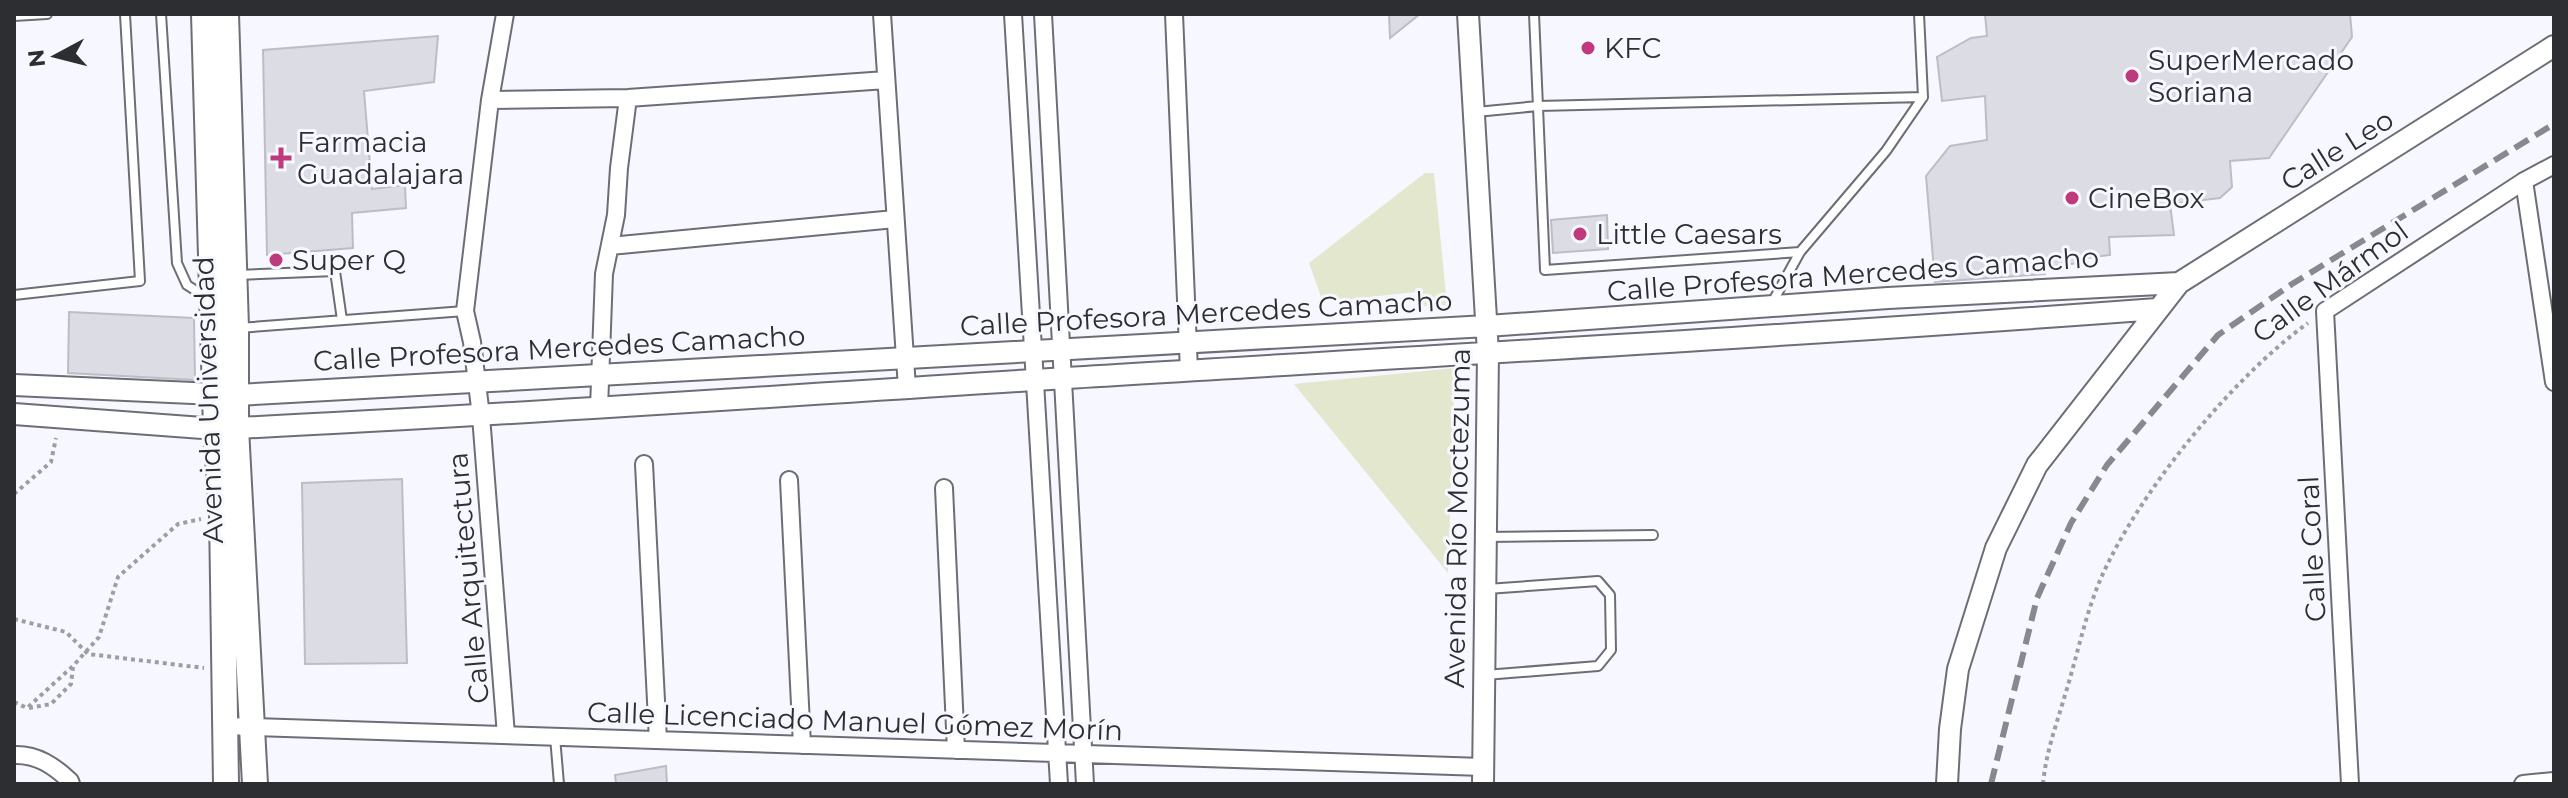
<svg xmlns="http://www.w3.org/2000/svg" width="2568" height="798" viewBox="0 0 2568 798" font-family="Montserrat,sans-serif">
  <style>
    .park { fill: #e2e7ce }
    .building { fill: #dbdce4; stroke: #bcbdc5; stroke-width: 2 }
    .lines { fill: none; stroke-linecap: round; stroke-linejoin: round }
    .service-casing { stroke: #6d6e75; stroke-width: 12 }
    .minor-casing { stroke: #6d6e75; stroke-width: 20 }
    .tertiary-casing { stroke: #6d6e75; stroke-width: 24 }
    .secondary-casing { stroke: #6d6e75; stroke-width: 28 }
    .path { stroke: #9d9ea4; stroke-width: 4; stroke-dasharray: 4 4; stroke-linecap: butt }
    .service { stroke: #fff; stroke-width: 8 }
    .minor { stroke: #fff; stroke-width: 16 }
    .tertiary { stroke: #fff; stroke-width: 20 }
    .secondary { stroke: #fff; stroke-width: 24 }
    .rail { stroke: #88898f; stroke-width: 6; stroke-dasharray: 16 8; stroke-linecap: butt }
    .poi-dot { fill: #bf3a7d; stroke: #f6f7ff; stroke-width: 3 }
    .labels { text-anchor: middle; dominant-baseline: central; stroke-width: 6; stroke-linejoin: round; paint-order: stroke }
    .poi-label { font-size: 28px; fill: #2d2e31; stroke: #f6f7ff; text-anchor: start }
    .street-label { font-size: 28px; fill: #2d2e31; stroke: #f6f7ff }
  </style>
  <rect width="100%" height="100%" fill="#f6f7ff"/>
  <!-- park -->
  <path class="park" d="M1425,173H1434L1447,305L1420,306L1416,292L1323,302L1309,263Z
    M1455,368L1448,573L1294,384Z"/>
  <!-- building -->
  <path class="building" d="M1389,14H1420L1390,38Z
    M1985,14H2350L2352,37L2269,158L2230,161L2232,187L2220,198L2170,204L2174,235L2109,237L2110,255L2079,259L2078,263L2047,267L2045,274L1935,282L1926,176L1950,146L1987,140L1985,96L1942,101L1937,57L1971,38L1987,36Z
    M438,36L434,82L364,91L372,189L405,185L406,208L352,213L353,248L267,255L263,50Z
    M1607,215L1608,249L1553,253L1551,220Z
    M69,312L194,318L195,380L68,373Z
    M402,479L407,663L305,664L302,483Z
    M666,766L667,784H616L615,775Z"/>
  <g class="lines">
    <!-- service casing -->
    <g class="service-casing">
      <path id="service" d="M161,14L177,263L187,285L209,299
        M1534,14L1545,270L1800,252
        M14,16L47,14
        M1476,112L1538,106L1923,97
        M237,275L335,271L342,320
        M14,295L140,281L125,14
        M1772,303L1800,252L1886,151L1923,97L1919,14
        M238,328L465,311
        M1486,537L1653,535
        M1485,675L1598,666L1611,650L1610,595L1598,581L1487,589
        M555,737L559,784"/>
    </g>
    <!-- minor casing -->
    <g class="minor-casing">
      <path id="minor" d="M505,14L490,100L465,311L472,342L481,416L506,735
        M882,14L907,388
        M1013,14L1059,784
        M1043,14L1085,784
        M1174,14L1189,371
        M490,100L628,98L886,80
        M2524,181L2554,382
        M610,246L895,219
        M599,408L604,274L616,215L619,168L628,98
        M644,464L658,740
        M789,480L802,745
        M944,488L956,750
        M224,726L1483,767
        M14,755C37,754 54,766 70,781L71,784
        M2350,784L2325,311L2524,181L2554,165
        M2523,784L2554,781"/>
    </g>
    <!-- tertiary casing -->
    <g class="tertiary-casing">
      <path id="tertiary" d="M1468,14L1488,353L1483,784
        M14,385L215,394
        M236,395L1487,326L1888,298L2179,283
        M14,414L216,429
        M236,428C513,415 790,395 1066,378C1430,356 1794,336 2157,309
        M1947,784L1950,729L1958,669L1996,548L2037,465L2179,283L2554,46"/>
    </g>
    <!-- secondary casing -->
    <g class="secondary-casing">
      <path id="secondary" d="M204,14L216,429L222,513L226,784
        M226,14L236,328V428L255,784"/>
    </g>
    <!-- path -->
    <path class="path" d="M14,494L51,462L56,438
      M14,619L66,632L88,654L204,668
      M14,702L27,708L73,666L99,637L118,577L178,524L201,519
      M29,708L51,704L71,684L73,667
      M2043,784C2046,752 2056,726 2065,695C2077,657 2085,615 2101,578C2139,492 2232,378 2308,323"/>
    <!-- service -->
    <use href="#service" class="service"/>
    <!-- minor -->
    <use href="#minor" class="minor"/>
    <!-- tertiary -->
    <use href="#tertiary" class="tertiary"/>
    <!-- secondary -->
    <use href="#secondary" class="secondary"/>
    <!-- rail -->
    <path class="rail" d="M1991,784L2037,598L2071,523L2107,465L2218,335L2292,284L2554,124"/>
  </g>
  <!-- markers -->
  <g class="poi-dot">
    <circle cx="1588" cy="48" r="8"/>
    <circle cx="2132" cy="76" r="8"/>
    <path d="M277 146h8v8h8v8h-8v8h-8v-8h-8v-8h8z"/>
    <circle cx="2072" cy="198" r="8"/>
    <circle cx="1580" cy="234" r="8"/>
    <circle cx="276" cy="260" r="8"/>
  </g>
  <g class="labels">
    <!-- poi labels -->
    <g class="poi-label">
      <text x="1604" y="48">KFC</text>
      <text x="2148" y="60">SuperMercado<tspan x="2148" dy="32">Soriana</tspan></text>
      <text x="297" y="142">Farmacia<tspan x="297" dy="32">Guadalajara</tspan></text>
      <text x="2088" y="198">CineBox</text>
      <text x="1596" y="234">Little Caesars</text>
      <text x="292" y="260">Super Q</text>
    </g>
    <!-- street labels -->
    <g class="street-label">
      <text transform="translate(2337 150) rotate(-32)">Calle Leo</text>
      <text transform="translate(1853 274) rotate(-4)">Calle Profesora Mercedes Camacho</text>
      <text transform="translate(2330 282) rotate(-36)">Calle Mármol</text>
      <text transform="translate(1206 313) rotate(-3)">Calle Profesora Mercedes Camacho</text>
      <text transform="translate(559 348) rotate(-3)">Calle Profesora Mercedes Camacho</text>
      <text transform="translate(208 400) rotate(-92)">Avenida Universidad</text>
      <text transform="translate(1457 518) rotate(-89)">Avenida Río Moctezuma</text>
      <text transform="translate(2312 549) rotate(-93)">Calle Coral</text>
      <text transform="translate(468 578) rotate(-95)">Calle Arquitectura</text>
      <text transform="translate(855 721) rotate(2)">Calle Licenciado Manuel Gómez Morín</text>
    </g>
  </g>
  <!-- border -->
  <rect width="2568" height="798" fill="none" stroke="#2d2e31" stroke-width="32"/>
  <!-- north arrow -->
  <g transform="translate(56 56) rotate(263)" stroke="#f6f7ff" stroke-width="6" paint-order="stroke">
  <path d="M0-6L14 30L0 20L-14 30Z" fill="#2d2e31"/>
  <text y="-12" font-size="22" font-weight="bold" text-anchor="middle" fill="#2d2e31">N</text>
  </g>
</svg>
